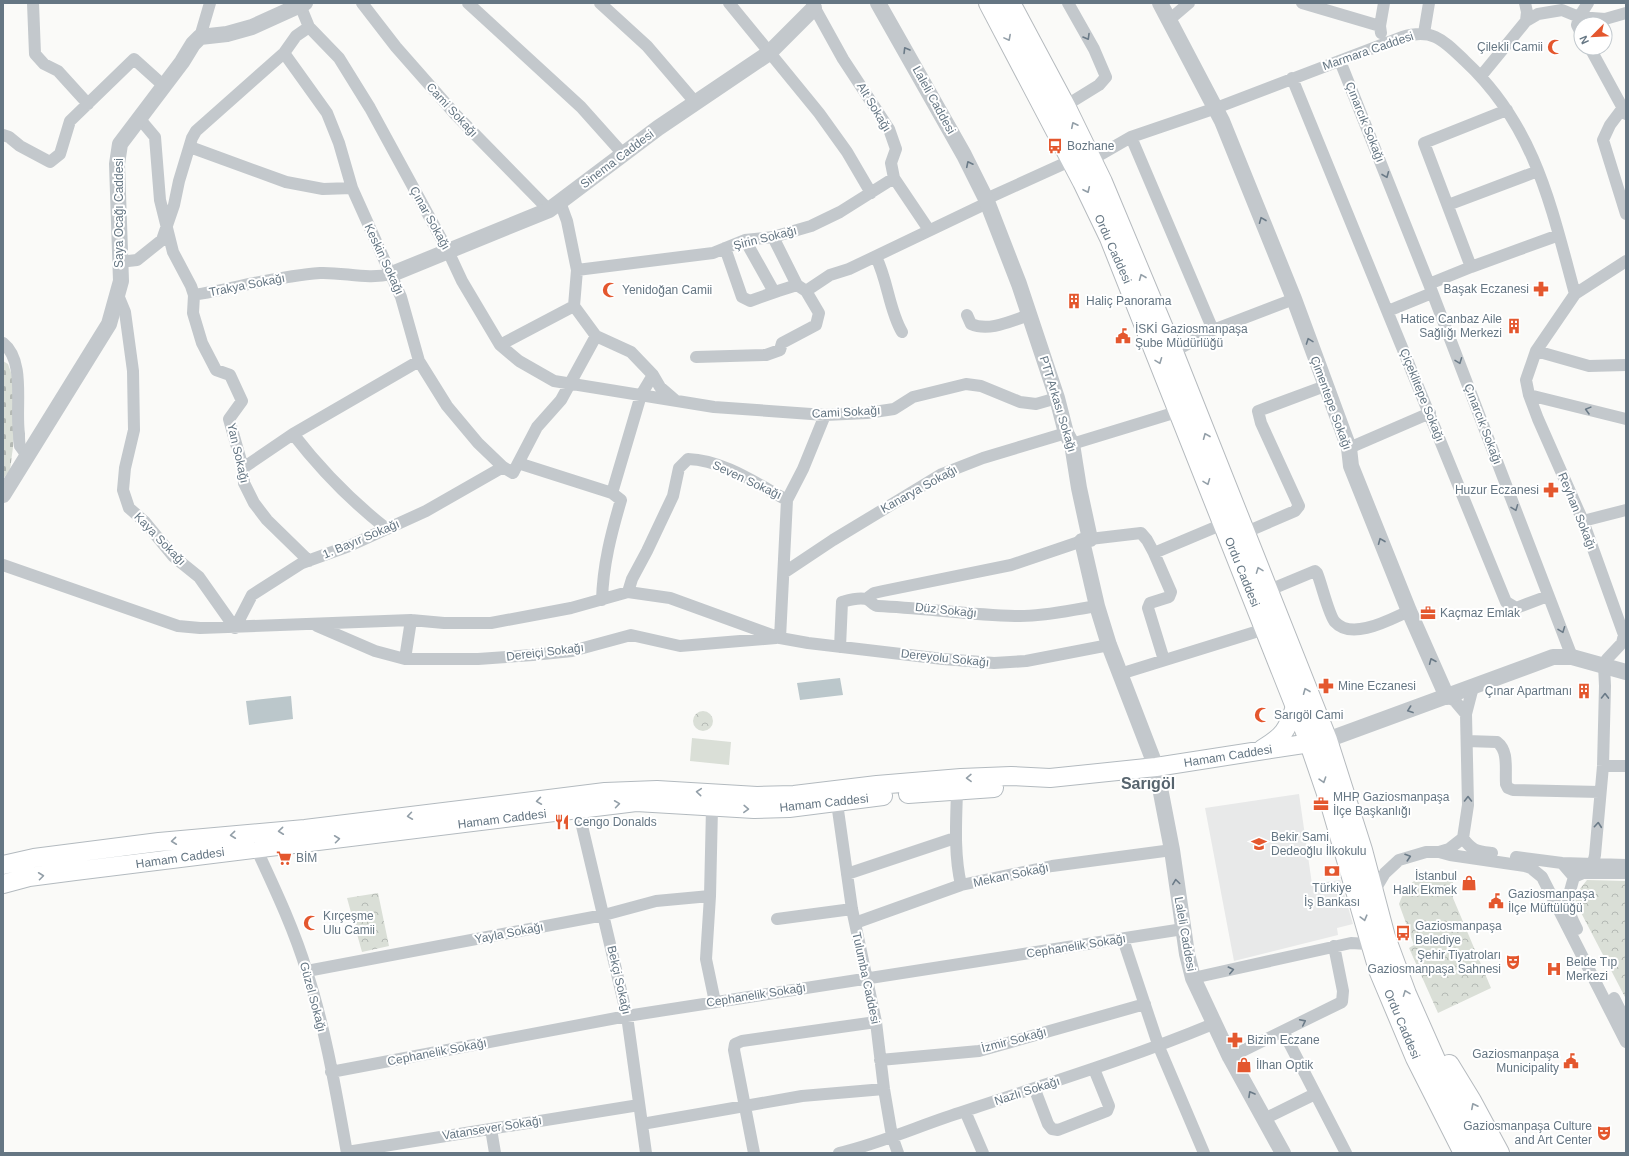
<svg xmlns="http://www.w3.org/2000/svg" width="1629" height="1156" viewBox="0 0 1629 1156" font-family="Helvetica,sans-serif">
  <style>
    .built { fill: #e8e9e9 }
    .forest { fill: url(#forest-crowns) }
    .cemetery { fill: url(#cemetery-stones) }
    .pitch { fill: #dadfd7 }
    .water { fill: #bbc7cb }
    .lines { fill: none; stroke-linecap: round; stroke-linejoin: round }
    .secondary-casing { stroke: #b3babf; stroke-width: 20 }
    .primary-casing { stroke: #b5babe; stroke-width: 22 }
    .minor { stroke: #c3c8cc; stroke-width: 12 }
    .tertiary { stroke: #c3c8cc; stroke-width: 16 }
    .secondary { stroke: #fff; stroke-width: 18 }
    .primary { stroke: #fff; stroke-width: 20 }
    .oneway { stroke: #6a7a87 }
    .oneway2 { stroke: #939fa8 }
    .labels { text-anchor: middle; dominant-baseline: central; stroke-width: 4; stroke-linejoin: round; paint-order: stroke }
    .poi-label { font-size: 12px; fill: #657683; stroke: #fff; text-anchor: start }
    .street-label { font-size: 12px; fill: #657683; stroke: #fff }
    .district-label { font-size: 16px; font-weight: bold; fill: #57646e; stroke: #fff }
  </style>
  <defs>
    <pattern id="forest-crowns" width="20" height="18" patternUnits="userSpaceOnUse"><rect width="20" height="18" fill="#dadfd7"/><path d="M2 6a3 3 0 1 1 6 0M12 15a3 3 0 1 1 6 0" fill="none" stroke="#b4b9b4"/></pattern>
    <pattern id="cemetery-stones" width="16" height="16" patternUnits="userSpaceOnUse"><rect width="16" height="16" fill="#dadfd7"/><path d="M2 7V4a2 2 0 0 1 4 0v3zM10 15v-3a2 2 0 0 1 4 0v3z" fill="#b4b9b4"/></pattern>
  </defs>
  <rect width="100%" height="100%" fill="#fafaf8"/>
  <!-- built -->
  <path class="built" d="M1299,794L1312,884L1340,880L1353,924L1337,928L1338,935L1234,961L1205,808Z"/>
  <!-- forest -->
  <path class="forest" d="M693 721a10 10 0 1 1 20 0a10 10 0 1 1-20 0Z
    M1453,875V898L1491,988L1438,1013L1409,948L1414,945L1399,904C1411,873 1422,877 1453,875Z
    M1587,880L1626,881V999L1576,903L1575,895Z
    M378,893L389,946L362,952L347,898Z"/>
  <!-- cemetery -->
  <path class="cemetery" d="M3,361L8,364L14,381L13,447L10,470L3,479Z"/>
  <!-- pitch -->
  <path class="pitch" d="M692,738L731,742L729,765L690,761Z
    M1448,925L1454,944L1420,955L1414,936Z"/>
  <!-- water -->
  <path class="water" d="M840,678L843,695L800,700L797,683Z
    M291,696L293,719L249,725L246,701Z"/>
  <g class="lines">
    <!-- secondary casing -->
    <g class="secondary-casing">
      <path id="secondary" d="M1262,749C1284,736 1287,730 1295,707
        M908,794L994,788
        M3,865L34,858L159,842L305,829L605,792L657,790L757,796L794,795L877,785L961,778L1011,776L1050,778L1156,767L1310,743
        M3,884L29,877L75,871L620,804L636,802L754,809L789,808L883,796"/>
    </g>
    <!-- primary casing -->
    <g class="primary-casing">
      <path id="primary" d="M989,3L1083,182L1110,238L1306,732L1332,808L1379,970L1416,1058L1464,1153
        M1010,3L1065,106L1102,182L1173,352L1327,740L1362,850L1385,937L1406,994L1444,1080L1481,1153
        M1449,1065L1471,1101L1499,1153"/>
    </g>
    <!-- minor -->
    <path class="minor" d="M33,3L35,54L44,64L58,71L88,104
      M362,3L396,47L455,114L549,210
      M468,3L581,107L623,154
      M600,3L647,46L695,102
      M729,3L819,113L847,152L871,193
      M812,3L843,59L889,129L896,149L891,163L894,178L929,230
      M1302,3L1380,26
      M1525,3L1527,12L1526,21
      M1169,20L1189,3
      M309,27L339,58L370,108L448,251L462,281L500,345L519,361L554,381L714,407L825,415L867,413L894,409L913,397L966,384L981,386L1020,402L1036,404L1057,398
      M1381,33L1380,26L1384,3
      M1424,33L1429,3
      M1581,33L1577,25L1579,17L1605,19L1626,13
      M200,37L210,3
      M1590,48L1626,114
      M284,53L327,113L339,143L352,188L401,297L419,361L447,406L478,443L503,467L513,473L537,427L561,400L596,336
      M1340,61L1429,284L1572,657
      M1481,76L1526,21L1538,14L1562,10L1579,17L1588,3
      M1292,78L1506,602L1516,608L1548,596
      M1065,106L1099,85L1106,77L1094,49L1068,3
      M1622,109L1610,125L1603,140L1626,214
      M139,118L155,137L160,200L173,252L191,286L194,295C236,288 277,276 320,273C344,272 367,280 392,274
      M3,135L9,137L20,146L50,162L60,154L70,121L134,59L164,86
      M1131,137L1213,330
      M190,147L286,182L323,189L352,188
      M1091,160L1131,137L1216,108L1402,37C1433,28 1443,40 1465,61C1535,126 1551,206 1575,294
      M986,199L1072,160
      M560,202L567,221L577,270L574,306L596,336L631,352L653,375L660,387L675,400
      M1448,205L1538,171
      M745,240L773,290L778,291L797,285
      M725,248L742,297L750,301L778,291
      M876,257C888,281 889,310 902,332
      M119,262L137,260L162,240L174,205L179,181L192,138L196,131L284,53L296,36L309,27L300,5
      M1471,267L1424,143L1507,110
      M577,270L713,253L745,240L773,237L811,226L840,212L894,178
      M1429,284L1471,267L1559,235
      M806,291L830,275L849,269L987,203
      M118,295L125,312L133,371L134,430L125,468L123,490L129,508L145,522L173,556L199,577L235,628
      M194,295L193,313L202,343L216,370L230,375L242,401L229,419L243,468L244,483L254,503L267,520L309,561
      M1388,311L1432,293
      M967,315L971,324C989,332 1011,321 1029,315
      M3,343C26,361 15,407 19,434C19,438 19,443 20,446C22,449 25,453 28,456
      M500,345L574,306
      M1536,351L1589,366L1626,365
      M1173,352L1213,330L1294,299
      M696,357L766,355L780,350L782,343L816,325L819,313L806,291L797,285L773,237
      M1529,395L1626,419
      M293,434C321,470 351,501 387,529
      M1072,444L1180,411
      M1349,448L1430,413
      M518,463L612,493L621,500C611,534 603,565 602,600
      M243,468L293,434L419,361
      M612,493L641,395L653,375
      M1583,521L1626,510
      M1244,533L1295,511L1299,506L1261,423L1258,411L1325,386
      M1090,539L1141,533L1147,540L1154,553
      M3,565L178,626L200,628L411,620L444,623H491L571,608L628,592L670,598L780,638L808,643L943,659L994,663L1026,661L1109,645
      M785,572L833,540L942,474L983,458L1066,433
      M1267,591L1315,571L1317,573C1321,582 1329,616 1335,622C1352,641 1391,619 1409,611
      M628,592L632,579L647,551L673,496L679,468L688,459C723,460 757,484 787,500L803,469L825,415
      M866,599L874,593L883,591L1011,565L1082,541
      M317,626L375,651L405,659H478L533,655L572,651L631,635L680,646L776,638
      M235,628L252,595L302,563L349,546L426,511L503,467
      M780,638L787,500
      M840,647L842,602C849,600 858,597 866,599C871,600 873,606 878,606C924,608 969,615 1015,616C1042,617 1070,610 1097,606
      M405,659L411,620
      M1164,660L1148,608L1150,603L1169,597L1171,592L1154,553L1223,524
      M1120,674L1265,629
      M1447,697L1455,701L1466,714
      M1467,741L1497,742C1509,751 1505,769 1506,784L1508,788L1513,790L1600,792
      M1603,766H1626
      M957,792C956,823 954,854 961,885
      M837,803L852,909L876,1022L884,1089L892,1136L898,1153
      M712,808L710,896L706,959L715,1002
      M578,809L627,1016L646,1153
      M1463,838C1472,851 1477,851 1492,853
      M1463,838L1468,805L1466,714L1473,687
      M256,848C275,889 294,929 307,972C326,1031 336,1092 347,1153
      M1439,852L1449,849L1463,838
      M1516,857L1562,863L1626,865
      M1562,863L1574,877C1567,902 1564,904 1577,929
      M1593,864L1595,855L1603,766L1605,686L1604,665L1607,659L1622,643L1624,635L1583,521L1538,419L1529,395L1526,380L1536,351L1575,294L1626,261
      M847,874L955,838
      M1574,877L1583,873H1626
      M1373,893L1385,873L1399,860L1426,852H1439L1450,855L1525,866L1531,868L1542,877L1626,1042
      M777,919L852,909
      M855,923L961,885L1052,866L1172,850
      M1123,939L1159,1047L1204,1153
      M307,971L604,915L656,901L710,896
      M1193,978L1351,943L1368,944L1372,949
      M1614,998L1626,1022
      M1283,1031L1346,1153
      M1230,1057L1342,1002L1343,991L1334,946
      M880,1060L979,1051L1145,1004
      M331,1072L627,1016L1183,929
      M1035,1090L1048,1124L1052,1129L1058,1130L1107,1111L1109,1106L1094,1069
      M965,1111L983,1153
      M1264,1119L1315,1094
      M642,1124L802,1096L884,1089
      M491,1129L495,1153
      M347,1152L639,1105
      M754,1153L734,1050L735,1044L742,1041L876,1022
      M839,1153C882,1143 923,1124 965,1111C1049,1083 1131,1058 1213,1024"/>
    <!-- tertiary -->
    <path class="tertiary" d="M878,3L964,155L986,199L1019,284L1057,398L1066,433L1072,444L1079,488L1090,539L1082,541L1097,606L1109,645L1156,767L1172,850L1187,954L1193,978L1230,1057L1283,1153
      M1160,3L1222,121L1294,299L1349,448L1351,466L1409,611L1447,697
      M392,274L549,210L658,128L769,53L814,8
      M3,495L109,324L121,281L117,164L120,144L182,62L193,44L200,37L227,34L252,27L305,3
      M1327,740L1553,657H1572L1626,672"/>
    <!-- secondary -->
    <use href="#secondary" class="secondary"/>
    <!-- primary -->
    <use href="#primary" class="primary"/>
  </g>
  <!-- one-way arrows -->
  <defs><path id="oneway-chevron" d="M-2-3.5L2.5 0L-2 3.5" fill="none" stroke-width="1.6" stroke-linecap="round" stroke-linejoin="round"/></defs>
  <g class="oneway">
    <use href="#oneway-chevron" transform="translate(1087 37) rotate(60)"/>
    <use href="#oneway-chevron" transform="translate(906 50) rotate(-121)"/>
    <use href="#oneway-chevron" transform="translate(969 164) rotate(-116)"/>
    <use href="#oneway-chevron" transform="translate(1386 175) rotate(68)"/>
    <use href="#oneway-chevron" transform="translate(1262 220) rotate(-112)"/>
    <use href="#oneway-chevron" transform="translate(1309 341) rotate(-110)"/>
    <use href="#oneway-chevron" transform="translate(1459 361) rotate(69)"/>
    <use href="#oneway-chevron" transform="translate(1588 410) rotate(-165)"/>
    <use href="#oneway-chevron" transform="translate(1515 508) rotate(69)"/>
    <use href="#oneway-chevron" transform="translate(1381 541) rotate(-112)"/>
    <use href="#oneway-chevron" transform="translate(1562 630) rotate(69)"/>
    <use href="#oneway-chevron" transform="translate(1432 661) rotate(-113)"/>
    <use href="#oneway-chevron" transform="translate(1605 696) rotate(-89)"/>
    <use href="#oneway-chevron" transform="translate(1410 710) rotate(160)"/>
    <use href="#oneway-chevron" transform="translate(1468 799) rotate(-90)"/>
    <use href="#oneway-chevron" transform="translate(1598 825) rotate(-85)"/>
    <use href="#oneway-chevron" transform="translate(1408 857) rotate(-18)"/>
    <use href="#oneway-chevron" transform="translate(1176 882) rotate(-98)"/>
    <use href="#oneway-chevron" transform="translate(1231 970) rotate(-13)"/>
    <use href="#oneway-chevron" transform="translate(1303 1022) rotate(-26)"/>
    <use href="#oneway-chevron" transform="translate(1251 1094) rotate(-119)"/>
  </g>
  <g class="oneway2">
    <use href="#oneway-chevron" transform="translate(1008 38) rotate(62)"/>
    <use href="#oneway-chevron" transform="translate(1074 125) rotate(-116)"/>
    <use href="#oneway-chevron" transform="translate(1087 190) rotate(65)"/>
    <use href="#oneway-chevron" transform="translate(1142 277) rotate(-112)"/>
    <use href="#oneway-chevron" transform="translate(1159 361) rotate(69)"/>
    <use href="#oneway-chevron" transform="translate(1206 436) rotate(-112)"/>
    <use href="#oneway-chevron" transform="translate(1207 482) rotate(69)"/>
    <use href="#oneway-chevron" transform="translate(1259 570) rotate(-111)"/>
    <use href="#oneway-chevron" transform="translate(1306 691) rotate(-112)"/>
    <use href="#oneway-chevron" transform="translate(969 778) rotate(179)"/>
    <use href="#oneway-chevron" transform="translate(1323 780) rotate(72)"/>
    <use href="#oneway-chevron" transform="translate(699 792) rotate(-175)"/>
    <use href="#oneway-chevron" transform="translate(539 801) rotate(172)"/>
    <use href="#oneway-chevron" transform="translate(617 804) rotate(-8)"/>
    <use href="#oneway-chevron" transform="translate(746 809) rotate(2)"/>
    <use href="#oneway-chevron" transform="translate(410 816) rotate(172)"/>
    <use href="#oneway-chevron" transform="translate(281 831) rotate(174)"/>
    <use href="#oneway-chevron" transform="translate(233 835) rotate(174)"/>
    <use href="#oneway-chevron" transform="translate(337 839) rotate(-7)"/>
    <use href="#oneway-chevron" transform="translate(174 841) rotate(174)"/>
    <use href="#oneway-chevron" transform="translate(41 876) rotate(-7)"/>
    <use href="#oneway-chevron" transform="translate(1364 918) rotate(75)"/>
    <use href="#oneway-chevron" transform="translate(1406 993) rotate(-111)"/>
    <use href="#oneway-chevron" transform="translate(1474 1106) rotate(-117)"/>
  </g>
  <!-- icons -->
  <defs>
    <g id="mosque-bare" transform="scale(1.2)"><path d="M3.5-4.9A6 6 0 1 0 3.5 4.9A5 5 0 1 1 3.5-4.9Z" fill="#e4572e" stroke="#fff" stroke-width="2.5" paint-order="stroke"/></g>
    <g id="bus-bare" transform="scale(1.2)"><path d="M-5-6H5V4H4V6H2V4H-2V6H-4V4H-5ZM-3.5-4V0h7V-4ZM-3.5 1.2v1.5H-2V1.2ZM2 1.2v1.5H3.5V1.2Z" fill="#e4572e" stroke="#fff" stroke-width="2.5" paint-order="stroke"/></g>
    <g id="pharmacy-bare" transform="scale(1.2)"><path d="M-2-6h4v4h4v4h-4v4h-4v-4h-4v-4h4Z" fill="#e4572e" stroke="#fff" stroke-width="2.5" paint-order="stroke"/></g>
    <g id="building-bare" transform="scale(1.2)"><path d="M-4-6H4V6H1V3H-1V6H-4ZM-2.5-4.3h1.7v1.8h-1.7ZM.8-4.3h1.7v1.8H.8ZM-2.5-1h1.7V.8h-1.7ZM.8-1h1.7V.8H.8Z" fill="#e4572e" stroke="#fff" stroke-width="2.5" paint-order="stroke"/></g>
    <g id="civic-bare" transform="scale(1.2)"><path d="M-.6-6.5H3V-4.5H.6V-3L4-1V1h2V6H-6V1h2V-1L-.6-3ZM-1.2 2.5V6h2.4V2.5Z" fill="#e4572e" stroke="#fff" stroke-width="2.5" paint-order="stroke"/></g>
    <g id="office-bare" transform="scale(1.2)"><path d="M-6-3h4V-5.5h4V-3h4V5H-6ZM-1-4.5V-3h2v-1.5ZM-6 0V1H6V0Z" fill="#e4572e" stroke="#fff" stroke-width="2.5" paint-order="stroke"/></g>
    <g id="restaurant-bare" transform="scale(1.2)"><path d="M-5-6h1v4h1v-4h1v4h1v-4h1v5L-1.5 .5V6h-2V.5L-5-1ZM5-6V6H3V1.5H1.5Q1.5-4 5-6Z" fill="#e4572e" stroke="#fff" stroke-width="2.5" paint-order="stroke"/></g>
    <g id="school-bare" transform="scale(1.2)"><path d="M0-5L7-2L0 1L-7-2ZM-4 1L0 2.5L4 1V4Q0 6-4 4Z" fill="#e4572e" stroke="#fff" stroke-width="2.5" paint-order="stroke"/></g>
    <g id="supermarket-bare" transform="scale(1.2)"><path d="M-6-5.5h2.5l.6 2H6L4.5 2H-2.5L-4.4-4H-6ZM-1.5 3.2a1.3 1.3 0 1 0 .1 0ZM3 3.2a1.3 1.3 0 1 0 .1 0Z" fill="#e4572e" stroke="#fff" stroke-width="2.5" paint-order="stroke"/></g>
    <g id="bank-bare" transform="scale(1.2)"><path d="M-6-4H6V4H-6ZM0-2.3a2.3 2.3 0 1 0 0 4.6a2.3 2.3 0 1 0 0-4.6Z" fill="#e4572e" stroke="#fff" stroke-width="2.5" paint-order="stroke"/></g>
    <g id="shop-bare" transform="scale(1.2)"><path d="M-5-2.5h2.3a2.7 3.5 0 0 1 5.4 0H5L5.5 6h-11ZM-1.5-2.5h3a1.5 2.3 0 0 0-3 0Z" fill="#e4572e" stroke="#fff" stroke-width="2.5" paint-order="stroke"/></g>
    <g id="theatre-bare" transform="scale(1.2)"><path d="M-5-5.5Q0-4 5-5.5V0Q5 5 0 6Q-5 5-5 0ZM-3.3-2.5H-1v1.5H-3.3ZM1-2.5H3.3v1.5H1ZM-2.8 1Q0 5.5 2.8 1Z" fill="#e4572e" stroke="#fff" stroke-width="2.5" paint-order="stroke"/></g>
    <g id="hospital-bare" transform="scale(1.2)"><path d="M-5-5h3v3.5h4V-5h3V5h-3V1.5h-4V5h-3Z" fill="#e4572e" stroke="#fff" stroke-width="2.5" paint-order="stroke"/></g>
  </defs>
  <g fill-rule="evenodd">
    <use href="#mosque-bare" x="1555" y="47"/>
    <use href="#bus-bare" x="1055" y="146"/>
    <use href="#pharmacy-bare" x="1541" y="289"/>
    <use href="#mosque-bare" x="610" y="290"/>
    <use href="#building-bare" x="1074" y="301"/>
    <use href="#building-bare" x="1514" y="326"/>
    <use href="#civic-bare" x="1123" y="336"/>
    <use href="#pharmacy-bare" x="1551" y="490"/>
    <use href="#office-bare" x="1428" y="613"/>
    <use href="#pharmacy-bare" x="1326" y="686"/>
    <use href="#building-bare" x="1584" y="691"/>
    <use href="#mosque-bare" x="1262" y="715"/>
    <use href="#office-bare" x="1321" y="804"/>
    <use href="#restaurant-bare" x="562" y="822"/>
    <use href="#school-bare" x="1259" y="844"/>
    <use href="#supermarket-bare" x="284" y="858"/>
    <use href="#bank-bare" x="1332" y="871"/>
    <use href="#shop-bare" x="1469" y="883"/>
    <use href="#civic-bare" x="1496" y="901"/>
    <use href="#mosque-bare" x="311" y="923"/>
    <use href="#bus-bare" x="1403" y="933"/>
    <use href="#theatre-bare" x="1513" y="962"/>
    <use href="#hospital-bare" x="1554" y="969"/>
    <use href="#pharmacy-bare" x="1235" y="1040"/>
    <use href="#civic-bare" x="1571" y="1061"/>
    <use href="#shop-bare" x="1244" y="1065"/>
    <use href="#theatre-bare" x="1604" y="1133"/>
  </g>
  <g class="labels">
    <!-- poi labels -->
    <g class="poi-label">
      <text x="1543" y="47" text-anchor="end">Çilekli Camii</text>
      <text x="1067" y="146">Bozhane</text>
      <text x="1529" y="289" text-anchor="end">Başak Eczanesi</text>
      <text x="622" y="290">Yenidoğan Camii</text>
      <text x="1086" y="301">Haliç Panorama</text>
      <text x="1502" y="319" text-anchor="end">Hatice Canbaz Aile<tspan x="1502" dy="14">Sağlığı Merkezi</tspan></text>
      <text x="1135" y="329">İSKİ Gaziosmanpaşa<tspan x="1135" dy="14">Şube Müdürlüğü</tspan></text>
      <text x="1539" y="490" text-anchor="end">Huzur Eczanesi</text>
      <text x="1440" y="613">Kaçmaz Emlak</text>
      <text x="1338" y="686">Mine Eczanesi</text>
      <text x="1572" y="691" text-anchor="end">Çınar Apartmanı</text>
      <text x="1274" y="715">Sarıgöl Cami</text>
      <text x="1333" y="797">MHP Gaziosmanpaşa<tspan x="1333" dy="14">İlçe Başkanlığı</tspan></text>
      <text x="574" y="822">Cengo Donalds</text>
      <text x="1271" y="837">Bekir Sami<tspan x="1271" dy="14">Dedeoğlu İlkokulu</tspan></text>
      <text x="296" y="858">BİM</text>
      <text x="1457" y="876" text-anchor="end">İstanbul<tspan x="1457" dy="14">Halk Ekmek</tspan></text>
      <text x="1332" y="888" text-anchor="middle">Türkiye<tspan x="1332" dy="14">İş Bankası</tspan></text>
      <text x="1508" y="894">Gaziosmanpaşa<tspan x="1508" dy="14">İlçe Müftülüğü</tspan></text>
      <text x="323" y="916">Kırçeşme<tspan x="323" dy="14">Ulu Camii</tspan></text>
      <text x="1415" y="926">Gaziosmanpaşa<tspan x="1415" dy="14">Belediye</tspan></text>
      <text x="1501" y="955" text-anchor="end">Şehir Tiyatroları<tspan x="1501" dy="14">Gaziosmanpaşa Sahnesi</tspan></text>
      <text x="1566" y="962">Belde Tıp<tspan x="1566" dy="14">Merkezi</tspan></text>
      <text x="1247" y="1040">Bizim Eczane</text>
      <text x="1559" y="1054" text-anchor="end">Gaziosmanpaşa<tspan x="1559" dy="14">Municipality</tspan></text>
      <text x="1256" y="1065">İlhan Optik</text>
      <text x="1592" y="1126" text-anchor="end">Gaziosmanpaşa Culture<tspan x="1592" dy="14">and Art Center</tspan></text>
    </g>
    <!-- street labels -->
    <g class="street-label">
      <text transform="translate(1368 51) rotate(-19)">Marmara Caddesi</text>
      <text transform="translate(934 100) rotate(61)">Laleli Caddesi</text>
      <text transform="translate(874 107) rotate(59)">Alt Sokağı</text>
      <text transform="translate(452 110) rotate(47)">Cami Sokağı</text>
      <text transform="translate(1365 122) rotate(68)">Çınarcık Sokağı</text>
      <text transform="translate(617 159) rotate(-37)">Sinema Caddesi</text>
      <text transform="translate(119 213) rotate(-90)">Saya Ocağı Caddesi</text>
      <text transform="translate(430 218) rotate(61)">Çınar Sokağı</text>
      <text transform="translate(765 238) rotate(-14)">Şirin Sokağı</text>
      <text transform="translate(1113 249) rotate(66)">Ordu Caddesi</text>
      <text transform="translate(384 259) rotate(65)">Keskin Sokağı</text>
      <text transform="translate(247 285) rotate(-11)">Trakya Sokağı</text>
      <text transform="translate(1422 395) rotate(68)">Çiçeklitepe Sokağı</text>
      <text transform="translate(1331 403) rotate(70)">Çimentepe Sokağı</text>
      <text transform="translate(1058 404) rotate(73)">PTT Arkası Sokağı</text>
      <text transform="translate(846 412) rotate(-3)">Cami Sokağı</text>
      <text transform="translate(1483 424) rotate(69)">Çınarcık Sokağı</text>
      <text transform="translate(238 453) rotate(77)">Yan Sokağı</text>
      <text transform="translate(747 480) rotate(25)">Seven Sokağı</text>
      <text transform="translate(919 489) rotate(-29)">Kanarya Sokağı</text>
      <text transform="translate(1577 511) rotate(68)">Reyhan Sokağı</text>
      <text transform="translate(160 539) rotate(46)">Kaya Sokağı</text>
      <text transform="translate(361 539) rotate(-23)">1. Bayır Sokağı</text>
      <text transform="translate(1242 572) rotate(68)">Ordu Caddesi</text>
      <text transform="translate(946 610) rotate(6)">Düz Sokağı</text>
      <text transform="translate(545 652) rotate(-7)">Dereiçi Sokağı</text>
      <text transform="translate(945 658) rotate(6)">Dereyolu Sokağı</text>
      <text transform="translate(1228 756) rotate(-9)">Hamam Caddesi</text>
      <text transform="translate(824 803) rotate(-6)">Hamam Caddesi</text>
      <text transform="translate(502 819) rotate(-7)">Hamam Caddesi</text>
      <text transform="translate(180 858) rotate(-8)">Hamam Caddesi</text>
      <text transform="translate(1011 875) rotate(-12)">Mekan Sokağı</text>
      <text transform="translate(509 933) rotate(-11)">Yayla Sokağı</text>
      <text transform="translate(1185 934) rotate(80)">Laleli Caddesi</text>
      <text transform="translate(1076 946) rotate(-9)">Cephanelik Sokağı</text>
      <text transform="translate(866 978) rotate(78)">Tulumba Caddesi</text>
      <text transform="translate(619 980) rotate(77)">Bekçi Sokağı</text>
      <text transform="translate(756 995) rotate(-9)">Cephanelik Sokağı</text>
      <text transform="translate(313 997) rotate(75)">Güzel Sokağı</text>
      <text transform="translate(1402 1024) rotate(67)">Ordu Caddesi</text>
      <text transform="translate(1014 1040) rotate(-15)">İzmir Sokağı</text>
      <text transform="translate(437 1052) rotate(-11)">Cephanelik Sokağı</text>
      <text transform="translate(1027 1091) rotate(-18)">Nazlı Sokağı</text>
      <text transform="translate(492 1128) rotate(-9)">Vatansever Sokağı</text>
    </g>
    <!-- district labels -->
    <g class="district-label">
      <text x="1148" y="783">Sarıgöl</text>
    </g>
  </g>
  <!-- border -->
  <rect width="1629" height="1156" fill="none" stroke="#657683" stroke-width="8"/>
  <!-- north arrow -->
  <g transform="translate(1593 36) rotate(246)"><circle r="19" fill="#ffffff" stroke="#c1c8cd"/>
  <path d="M0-3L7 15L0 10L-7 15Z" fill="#e4572e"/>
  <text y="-6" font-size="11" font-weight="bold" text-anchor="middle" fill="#657683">N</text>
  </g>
</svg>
